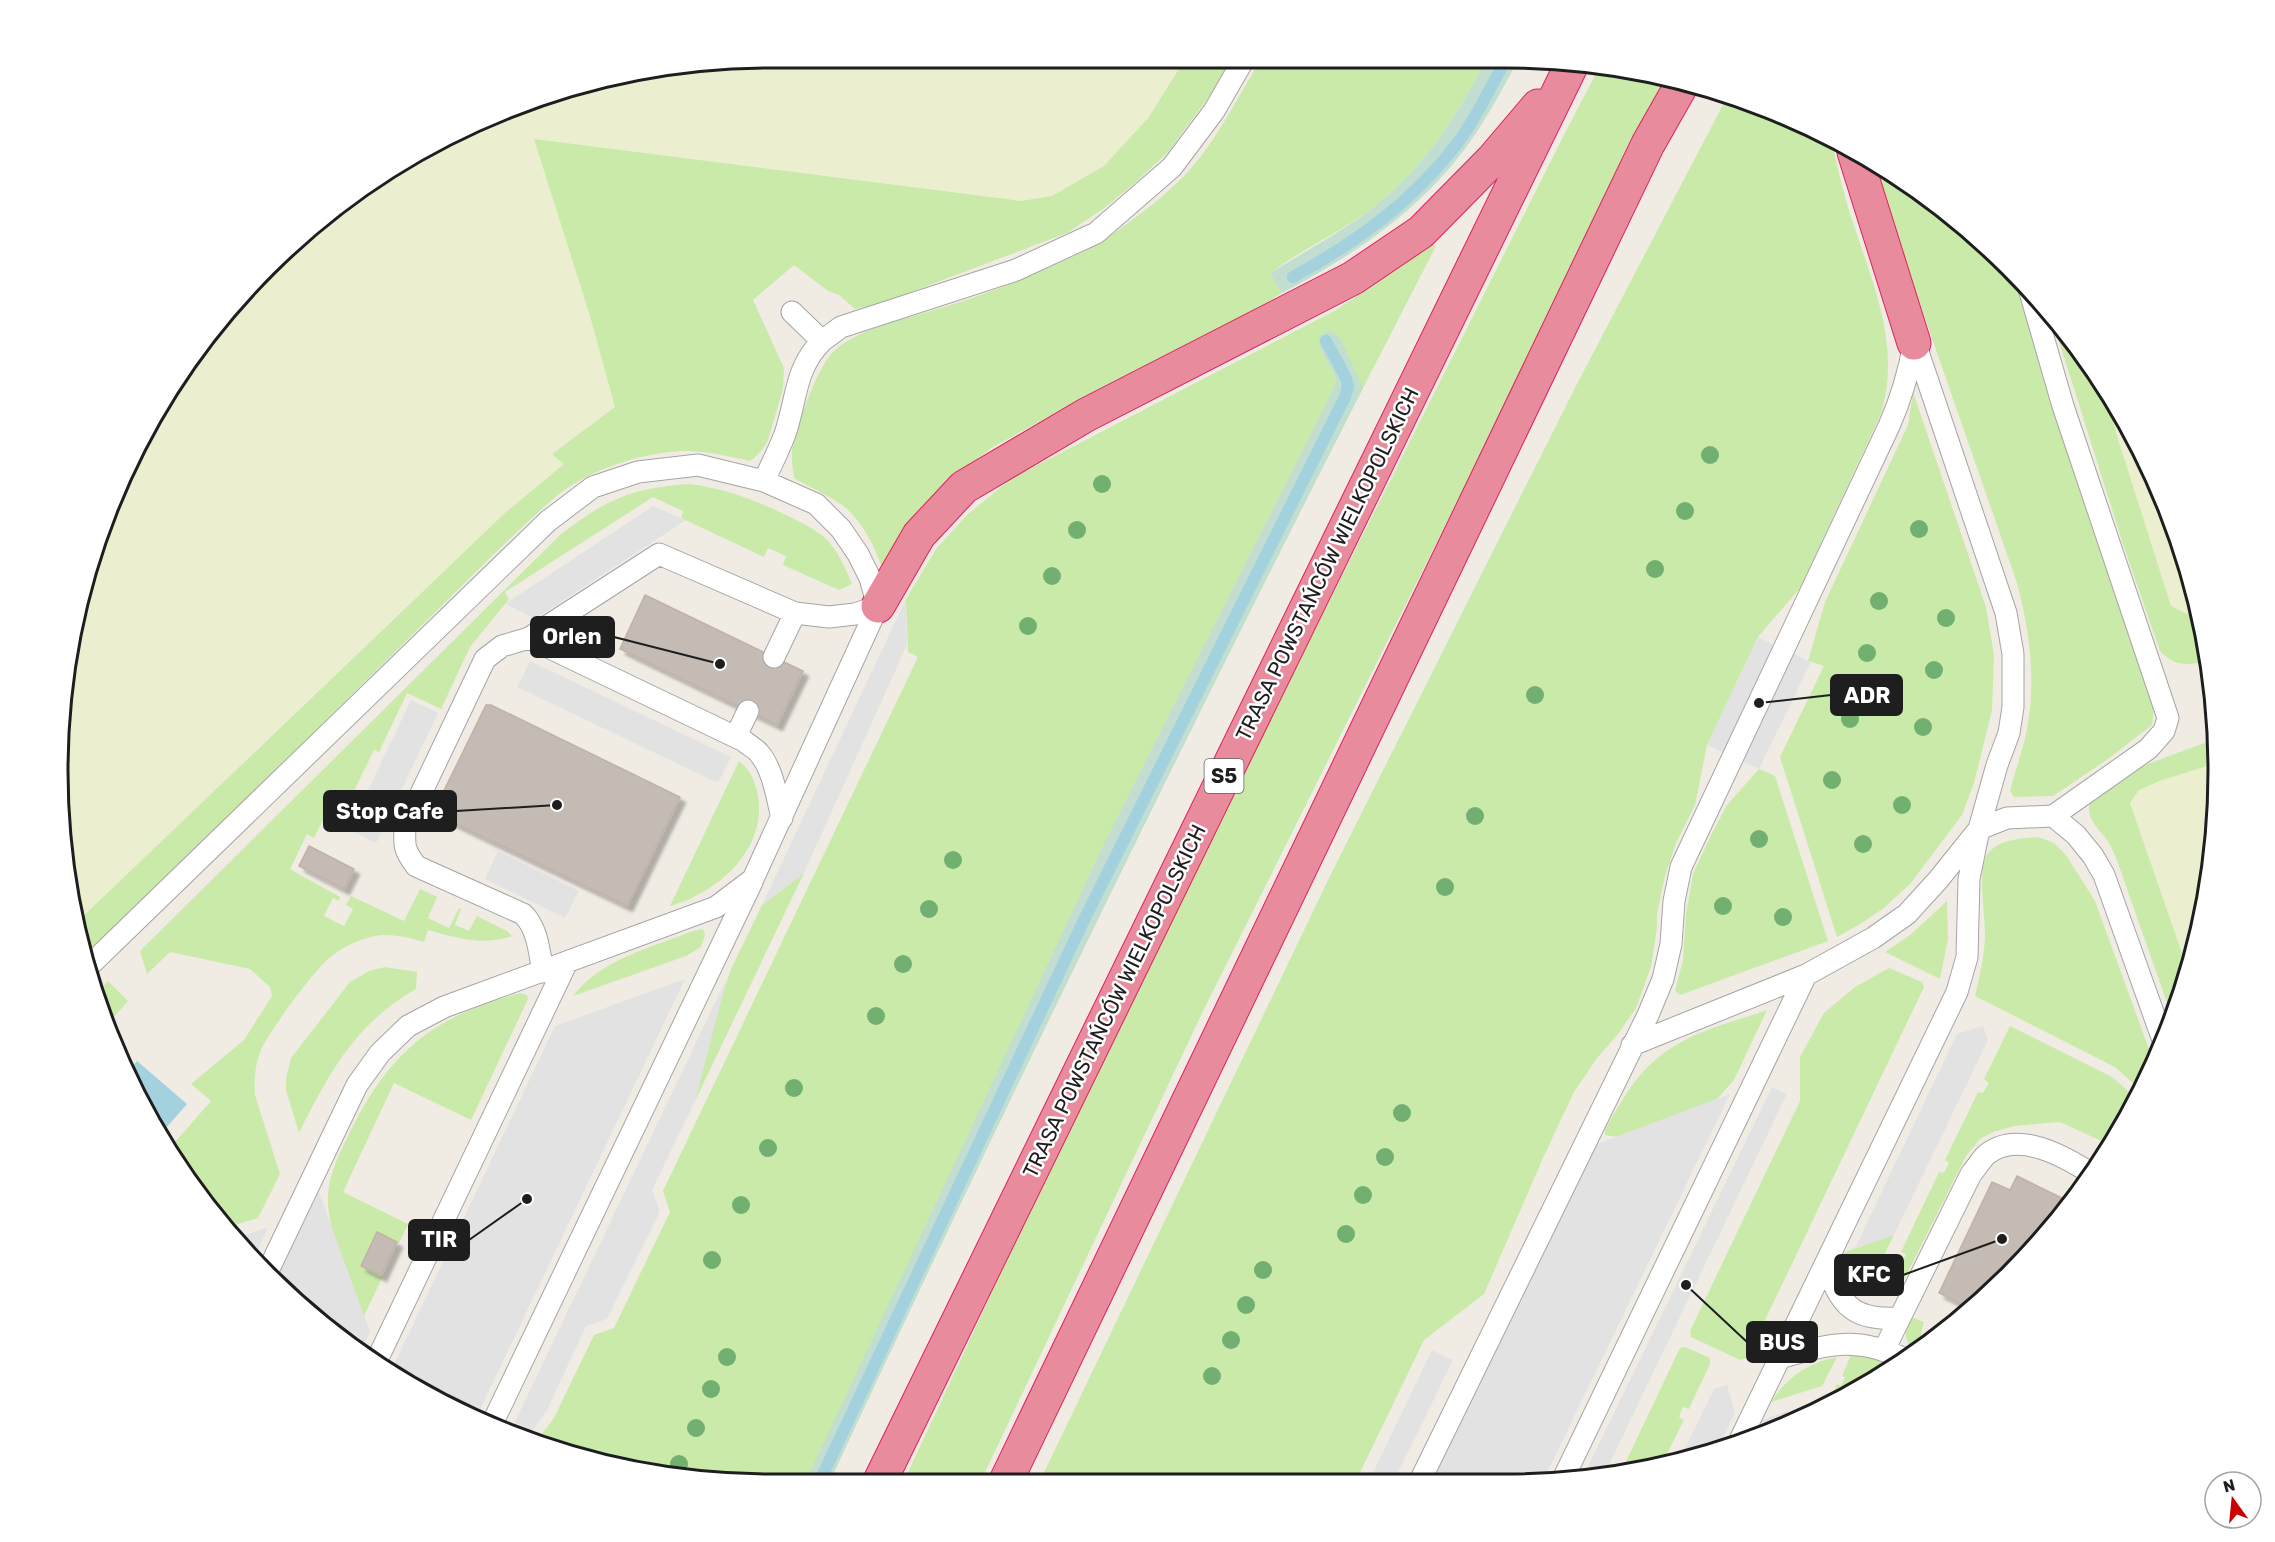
<svg xmlns="http://www.w3.org/2000/svg" width="2275" height="1542" viewBox="0 0 2275 1542" font-family="Rubik,sans-serif">
  <style>
    .farmland { fill: #ecefcf }
    .grass { fill: #c9eaa9 }
    .wetland { fill: #c1ded1 }
    .parking { fill: #e2e2e2 }
    .water { fill: #a4d1de }
    .lines { fill: none; stroke-linecap: round; stroke-linejoin: round }
    .stream { stroke: #a4d1de; stroke-width: 12 }
    .building { fill: #c4bbb4; stroke: #c1b2a6; stroke-width: 1.5; filter: url(#shadow) }
    .lane-casing { stroke: #a5a5a5; stroke-width: 23 }
    .highway-casing { stroke: #de2162; stroke-width: 35 }
    .lane { stroke: #fff; stroke-width: 21 }
    .highway { stroke: #e88b9c; stroke-width: 33 }
    .tree { fill: #72b071 }
    .labels { text-anchor: middle; dominant-baseline: central; stroke-width: 5; stroke-linejoin: round; paint-order: stroke }
    .shield { fill: #fff; stroke: #626262; stroke-width: 1.5 }
    .shield-label { font-size: 20px; font-weight: bold; fill: #1e1e1e }
    .street-label { font-size: 21px; fill: #1e1e1e; stroke: #fff }
    .rim { fill: none; stroke: #1e1e1e; stroke-width: 3 }
    .leader { fill: none; stroke: #1e1e1e; stroke-width: 2 }
    .callout-dot { fill: #1e1e1e; stroke: #fff; stroke-width: 2 }
    .callout { fill: #1e1e1e; stroke: #1e1e1e; stroke-width: 2 }
    .callout-label { font-size: 22px; text-anchor: middle; font-weight: bold; fill: #fff }
  </style>
  <defs>
    <filter id="shadow"><feDropShadow dx="5.5" dy="5.5" stdDeviation="1.5" flood-color="#0004"/></filter>
  </defs>
  <rect width="100%" height="100%" fill="#f0ece4"/>
  <!-- farmland -->
  <path class="farmland" d="M1185,59L1149,117L1127,143L1104,166L1052,196L1021,201L976,197L590,316L615,407L552,453L564,463L401,611L75,925L71,911L59,724L81,587L111,498L205,336L300,234L374,178L542,95L677,63Z
    M2104,385L2164,497L2201,621L2171,606L2117,436Z
    M2217,763L2204,910L2185,974L2130,803L2139,790L2159,781Z"/>
  <!-- grass -->
  <path class="grass" d="M1488,57C1457,114 1428,164 1376,205C1344,231 1305,247 1272,272V277L1282,293L1248,314L1061,410L993,447L957,474L882,568C875,547 863,523 846,508C831,496 810,488 794,478C793,469 791,459 792,451C795,429 818,365 834,351C860,328 902,320 934,310C978,297 1020,281 1061,262C1074,256 1087,251 1098,244C1128,224 1158,202 1184,176C1213,147 1239,95 1261,59Z
    M1185,59H1232L1211,94L1168,152L1136,182L1103,209L1067,233L882,303L855,309L839,295L828,291L794,265L753,300L784,368L783,389L768,440C764,449 758,455 750,461C728,456 704,450 681,451C637,454 587,470 553,499C532,517 512,537 492,556L85,958L75,924L505,513L564,464L552,454L615,407L590,316L534,139L1021,201L1052,196L1104,166L1149,117Z
    M1600,66L1643,71L1671,80L1630,155L1204,1009L979,1485H902L1128,1002L1565,133Z
    M1726,99L1820,131L1831,138C1837,166 1844,196 1853,223C1874,286 1902,349 1880,416L1800,588L1758,637L1707,745L1695,805L1676,843L1665,876L1657,914V927L1651,967L1636,1008L1619,1033L1597,1058L1574,1092L1543,1158L1484,1294L1424,1340L1354,1485H1038L1330,876L1577,384Z
    M1876,166L1938,204L2012,270L2154,707L2152,725L2108,759L2053,796L2014,797L2010,791C2015,771 2023,750 2027,729C2036,681 2030,631 2017,583L1916,292L1884,196Z
    M1429,244L1436,246C1225,655 1022,1068 828,1485H771L632,1471L538,1439L554,1418L594,1335L614,1328L670,1212L663,1191L918,657L908,652L906,599L936,549L967,515L1012,478L1336,310L1402,266Z
    M2052,319L2097,374L2104,385L2117,436L2171,606L2201,621L2207,662C2186,664 2176,668 2160,651L2123,544Z
    M1913,392L1986,607L1994,655L1992,710L1974,783L1962,815L1910,884L1884,908L1860,924L1837,937L1780,757L1824,666L1808,661L1825,602L1908,425Z
    M689,484C723,488 753,499 784,514C798,521 812,527 824,537C838,550 845,567 852,584L839,590L783,565L786,556L768,548L764,557L681,518L683,511L653,497L505,592L509,599L470,647L441,709L407,693L379,752L374,750L351,797L356,799L347,817L329,808L314,838L307,834L290,869L340,897L339,901L333,898L324,916L344,926L353,909L346,905L351,896L404,921L420,889L437,897L428,918L449,928L459,908L461,909L455,925L469,931L477,916L507,931L512,936C482,946 457,938 428,930L424,942C409,938 391,933 375,936C360,939 345,946 333,955C316,967 270,1030 261,1050C255,1064 254,1080 255,1095L280,1174L258,1218L229,1227L169,1149L211,1101L191,1084L244,1040L272,996L270,987L250,969L170,952L147,974L140,951L560,535C605,500 631,488 689,484Z
    M2215,739L2217,763L2159,781L2139,790L2130,803L2187,968L2172,1017L2119,866C2116,858 2113,850 2109,843C2101,830 2083,818 2091,801L2126,775L2145,765Z
    M739,761C751,771 755,781 758,796C767,850 717,893 670,906Z
    M1759,769L1775,776L1828,941L1680,995L1675,991L1683,960L1686,914L1693,874L1712,833L1727,805Z
    M2038,837L2054,843L2066,855L2095,901L2154,1063L2139,1090L2133,1083L2115,1067L1975,996C1980,976 1984,957 1985,937C1986,916 1975,865 1990,851C2002,839 2023,838 2038,837Z
    M804,873L695,1101L717,1011L731,969L762,905Z
    M1947,901L1948,939L1940,979L1885,952L1910,935Z
    M703,929L705,935L701,947L686,956L573,996C597,966 628,955 663,942C676,938 689,931 703,929Z
    M385,967L417,972L416,989C355,1024 329,1073 299,1133L286,1090V1078L291,1058L350,982L369,971Z
    M1889,968L1922,982L1924,987L1747,1358L1740,1360L1691,1337L1690,1331L1800,1101V1057L1824,1013L1855,987Z
    M108,981L128,1001L106,1026L96,993Z
    M521,993L527,995L528,999L471,1120L394,1083L343,1192L408,1224L399,1243L377,1233L361,1266L383,1276L364,1316C351,1281 330,1240 328,1203C327,1177 338,1157 349,1134C389,1052 433,1016 521,993Z
    M1767,1010L1734,1080L1717,1099L1617,1137L1605,1135V1129C1616,1111 1627,1090 1641,1074C1677,1034 1718,1027 1767,1010Z
    M2010,1026L2112,1077L2126,1089L2133,1101L2110,1145L2060,1122L2014,1126L1993,1132L1980,1139L1966,1156L1898,1292L1884,1285L1895,1263L1901,1266L1906,1254L1901,1252L1939,1172L1944,1173L1949,1163L1945,1160L1978,1092L1983,1093L1989,1083L1984,1079Z
    M1894,1235L1873,1277L1840,1261L1842,1253Z
    M1909,1316L1924,1322L1921,1333L1928,1343L1915,1353C1904,1342 1904,1331 1909,1316Z
    M1685,1347L1710,1358V1364L1689,1409L1683,1407L1679,1417L1684,1420L1661,1466L1644,1471L1620,1474L1680,1348Z
    M1851,1355L1869,1357L1894,1368L1828,1404L1837,1384L1841,1386L1845,1377L1842,1376Z
    M1837,1357L1822,1386L1771,1402C1787,1377 1808,1363 1837,1357Z"/>
  <!-- wetland -->
  <path class="wetland" d="M1488,57L1519,58C1506,83 1493,107 1478,130C1431,203 1357,254 1282,293L1272,277V272C1307,250 1344,231 1376,205C1428,164 1457,114 1488,57Z
    M1326,332H1333L1340,338L1363,388C1178,751 1000,1116 828,1485H804L1106,840L1333,390L1337,380C1331,364 1318,352 1319,336Z"/>
  <!-- parking -->
  <path class="parking" d="M653,506L686,520L535,619L505,604Z
    M906,599L907,645L804,873L762,905Z
    M1758,637L1811,662L1759,769L1707,745Z
    M530,661L731,757L718,783L517,687Z
    M411,700L438,713L376,843L349,830Z
    M498,851L579,891L565,918L485,879Z
    M727,978L695,1101L652,1190L660,1211L607,1319L586,1326L548,1408L539,1422L529,1436L511,1430Z
    M685,979L476,1418L455,1411L391,1371L555,1026Z
    M1983,1026L1988,1040L1894,1235L1855,1248L1957,1034Z
    M1772,1087L1787,1094L1604,1475L1583,1477Z
    M1730,1094L1543,1481L1504,1485H1431L1592,1146Z
    M319,1192L370,1332L360,1352L337,1338L274,1282Z
    M268,1227L254,1260L237,1238Z
    M1432,1350L1453,1360L1392,1485H1367Z
    M1727,1385L1735,1413L1717,1449L1679,1460L1714,1389Z
    M1787,1411L1792,1423L1778,1431L1751,1439L1759,1421Z"/>
  <!-- water -->
  <path class="water" d="M116,1054L132,1067L137,1061L187,1104L159,1136L152,1128Z"/>
  <g class="lines">
    <!-- stream -->
    <path class="stream" d="M1293,277C1358,241 1414,201 1459,141C1476,118 1493,83 1507,57
      M818,1485L1083,922L1345,397L1348,387L1346,378L1326,341"/>
  </g>
  <!-- building -->
  <path class="building" d="M645,595L803,671L777,725L620,649Z
    M486,705H491L680,797L627,906L433,813Z
    M309,846L354,869L344,889L299,866Z
    M2017,1176L2070,1202L2009,1276L1970,1308L1939,1293L1992,1182L2010,1190Z
    M377,1232L397,1242L381,1276L361,1266Z"/>
  <g class="lines">
    <!-- lane casing -->
    <g class="lane-casing">
      <path id="lane" d="M2030,292L2063,406L2168,718L2164,731L2148,749L2053,816
        M792,312L822,341L841,327L1016,270L1096,233L1172,167L1214,111L1244,59
        M764,481C771,465 779,450 785,434C797,400 794,369 822,341
        M529,638L744,741C748,745 755,748 759,753C773,769 777,798 782,818
        M774,657L795,613
        M736,736L748,711
        M88,967L548,521L593,487L638,472L698,465L764,481L816,504L841,529L858,554L870,578L878,606L753,879L716,907L444,1007L408,1026L380,1053L357,1085L266,1275
        M543,972C539,951 538,929 523,914L416,866C404,850 404,846 405,827L485,659L502,646L529,638L659,554L795,613L829,617L855,614L878,606
        M1632,1045L1806,975
        M1826,1264C1840,1305 1853,1321 1899,1318
        M1884,1350L1971,1174C1976,1168 1981,1160 1986,1155C2017,1129 2064,1156 2092,1174
        M1780,1358C1828,1344 1859,1335 1906,1360
        M376,1362L567,962
        M492,1424L752,882
        M1739,1442L1957,992L1967,957L1969,879L1979,829L1997,765L2009,733L2013,707V654L2006,613L1916,346
        M1563,1479L1806,975L1873,938L1907,914L1938,880L1979,829L2007,818L2053,816L2076,835L2093,856L2104,875L2164,1043
        M1418,1485L1648,1015L1663,979L1671,944L1674,901L1681,867L1889,426C1901,399 1909,372 1914,343"/>
    </g>
    <!-- highway casing -->
    <g class="highway-casing">
      <path id="highway" d="M1854,152L1914,343
        M878,606L919,535L964,487L1086,415L1353,278L1421,232L1493,159L1538,106
        M878,1485L1572,64
        M1004,1485L1648,144L1682,84"/>
    </g>
    <!-- lane -->
    <use href="#lane" class="lane"/>
    <!-- highway -->
    <use href="#highway" class="highway"/>
  </g>
  <!-- trees -->
  <g class="tree">
    <circle cx="1710" cy="455" r="9"/>
    <circle cx="1102" cy="484" r="9"/>
    <circle cx="1685" cy="511" r="9"/>
    <circle cx="1919" cy="529" r="9"/>
    <circle cx="1077" cy="530" r="9"/>
    <circle cx="1655" cy="569" r="9"/>
    <circle cx="1052" cy="576" r="9"/>
    <circle cx="1879" cy="601" r="9"/>
    <circle cx="1946" cy="618" r="9"/>
    <circle cx="1028" cy="626" r="9"/>
    <circle cx="1867" cy="653" r="9"/>
    <circle cx="1934" cy="670" r="9"/>
    <circle cx="1535" cy="695" r="9"/>
    <circle cx="1850" cy="719" r="9"/>
    <circle cx="1923" cy="727" r="9"/>
    <circle cx="1832" cy="780" r="9"/>
    <circle cx="1902" cy="805" r="9"/>
    <circle cx="1475" cy="816" r="9"/>
    <circle cx="1759" cy="839" r="9"/>
    <circle cx="1863" cy="844" r="9"/>
    <circle cx="953" cy="860" r="9"/>
    <circle cx="1445" cy="887" r="9"/>
    <circle cx="1723" cy="906" r="9"/>
    <circle cx="929" cy="909" r="9"/>
    <circle cx="1783" cy="917" r="9"/>
    <circle cx="903" cy="964" r="9"/>
    <circle cx="876" cy="1016" r="9"/>
    <circle cx="794" cy="1088" r="9"/>
    <circle cx="1402" cy="1113" r="9"/>
    <circle cx="768" cy="1148" r="9"/>
    <circle cx="1385" cy="1157" r="9"/>
    <circle cx="1363" cy="1195" r="9"/>
    <circle cx="741" cy="1205" r="9"/>
    <circle cx="1346" cy="1234" r="9"/>
    <circle cx="712" cy="1260" r="9"/>
    <circle cx="1263" cy="1270" r="9"/>
    <circle cx="1246" cy="1305" r="9"/>
    <circle cx="1231" cy="1340" r="9"/>
    <circle cx="727" cy="1357" r="9"/>
    <circle cx="1212" cy="1376" r="9"/>
    <circle cx="711" cy="1389" r="9"/>
    <circle cx="696" cy="1428" r="9"/>
    <circle cx="679" cy="1464" r="9"/>
  </g>
  <g class="labels">
    <!-- shield labels -->
    <rect class="shield" x="1204.5" y="759" width="39" height="34" rx="4.5"/>
    <g class="shield-label">
      <text x="1224" y="776">S5</text>
    </g>
    <!-- street labels -->
    <g class="street-label">
      <text transform="translate(1327 564) rotate(-64)">TRASA POWSTAŃCÓW WIELKOPOLSKICH</text>
      <text transform="translate(1114 1001) rotate(-64)">TRASA POWSTAŃCÓW WIELKOPOLSKICH</text>
    </g>
  </g>
  <!-- crop -->
  <path d="M0 0H2275V1542H0ZM771 68H1505A703 703 0 0 1 2208 771V771A703 703 0 0 1 1505 1474H771A703 703 0 0 1 68 771V771A703 703 0 0 1 771 68Z" fill="#fff" fill-rule="evenodd"/>
  <path class="rim" d="M771 68H1505A703 703 0 0 1 2208 771V771A703 703 0 0 1 1505 1474H771A703 703 0 0 1 68 771V771A703 703 0 0 1 771 68Z"/>
  <!-- callouts -->
  <path class="leader" d="M720 664L614 637M1759 703L1831 695M557 805L456 811M527 1199L469 1240M2002 1239L1903 1275M1686 1285L1747 1342"/>
  <g class="callout-dot">
    <circle cx="720" cy="664" r="6"/>
    <circle cx="1759" cy="703" r="6"/>
    <circle cx="557" cy="805" r="6"/>
    <circle cx="527" cy="1199" r="6"/>
    <circle cx="2002" cy="1239" r="6"/>
    <circle cx="1686" cy="1285" r="6"/>
  </g>
  <g class="callout">
    <rect x="531" y="617" width="83" height="40" rx="6"/>
    <rect x="1831" y="675" width="71" height="40" rx="6"/>
    <rect x="324" y="791" width="132" height="40" rx="6"/>
    <rect x="409" y="1220" width="60" height="40" rx="6"/>
    <rect x="1835" y="1255" width="68" height="40" rx="6"/>
    <rect x="1747" y="1322" width="70" height="40" rx="6"/>
  </g>
  <g class="callout-label">
    <text x="572" y="644">Orlen</text>
    <text x="1867" y="703">ADR</text>
    <text x="390" y="819">Stop Cafe</text>
    <text x="439" y="1247">TIR</text>
    <text x="1869" y="1282">KFC</text>
    <text x="1782" y="1350">BUS</text>
  </g>
  <!-- north arrow -->
  <g transform="translate(2233 1500) rotate(345)"><circle r="28" fill="#ffffff" stroke="#a5a5a5" stroke-width="1.5"/>
  <path d="M0-4.5L10 22L0 15L-10 22Z" fill="#cd0000"/>
  <text y="-9" font-size="16" font-weight="bold" text-anchor="middle" fill="#1e1e1e">N</text>
  </g>
</svg>
